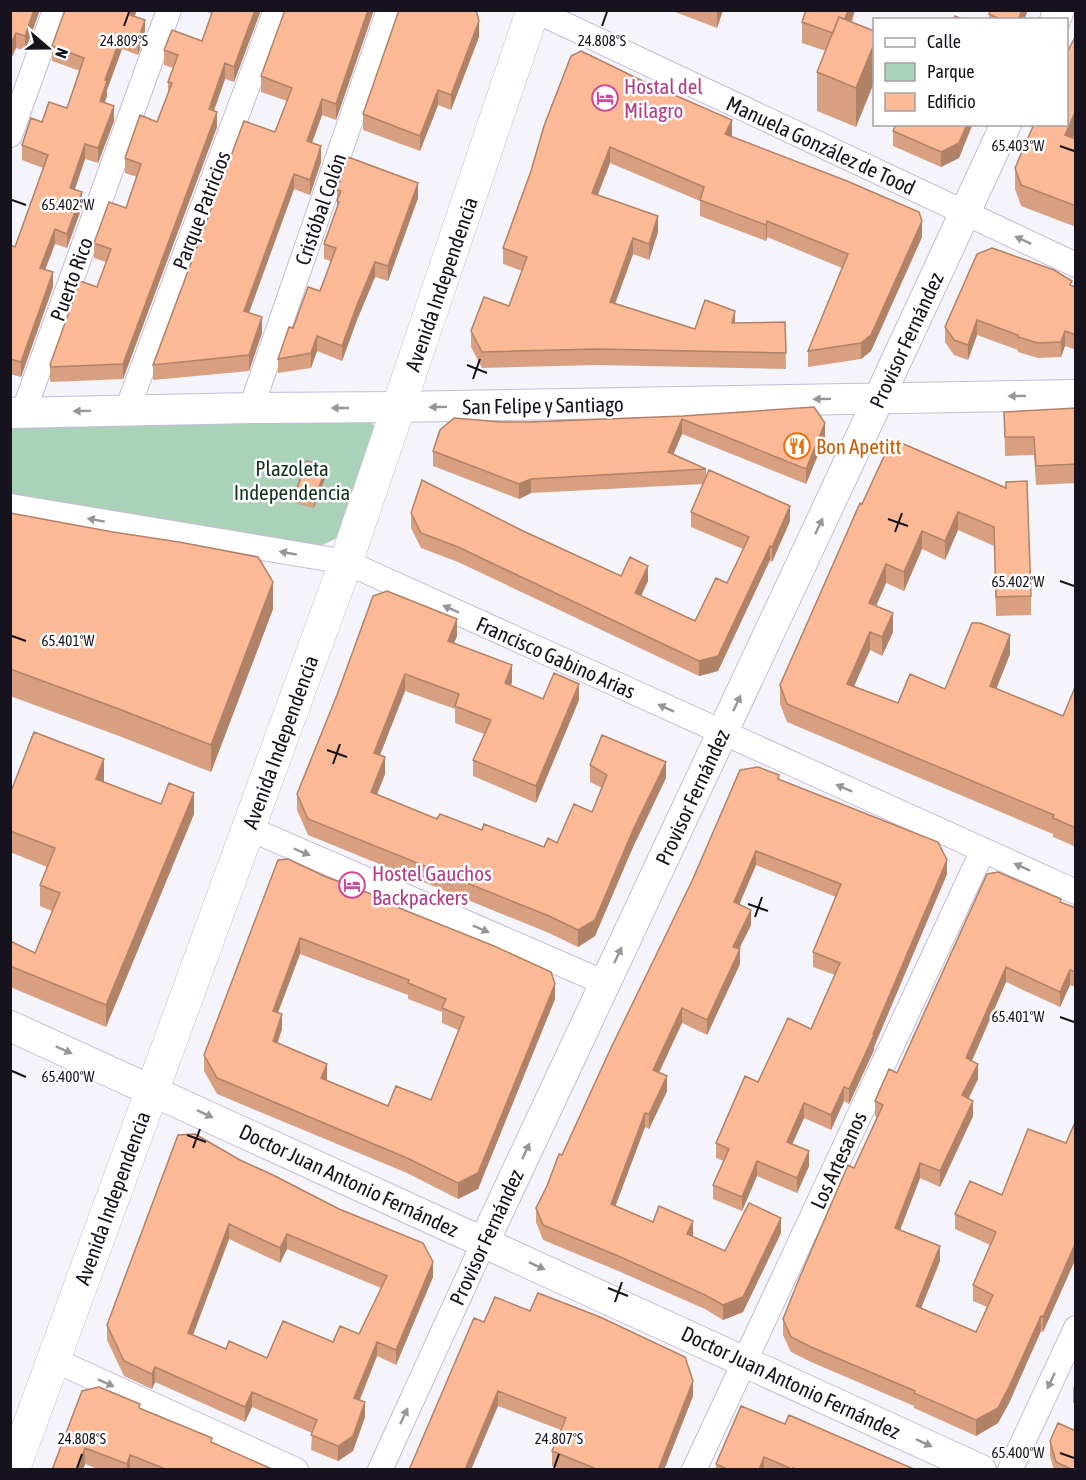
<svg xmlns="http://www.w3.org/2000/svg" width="1086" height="1480" viewBox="0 0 1086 1480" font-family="'Asap Condensed',sans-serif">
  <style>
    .green { fill: #a9d2b8 }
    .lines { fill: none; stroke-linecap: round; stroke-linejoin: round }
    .minor-casing { stroke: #c6bbd9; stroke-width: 26 }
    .tertiary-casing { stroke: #c6bbd9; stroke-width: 32 }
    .secondary-casing { stroke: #c6bbd9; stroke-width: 34 }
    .minor { stroke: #fff; stroke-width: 24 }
    .tertiary { stroke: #fff; stroke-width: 30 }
    .secondary { stroke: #fff; stroke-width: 33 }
    .wall { fill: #d89f80; fill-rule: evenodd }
    .shaded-wall { fill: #b08268 }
    .building { fill: #fbb995; stroke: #b08268; stroke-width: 1.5; fill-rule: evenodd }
    .oneway { fill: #97959a }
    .ticks { fill: none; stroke: #17131e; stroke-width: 2 }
    .labels { text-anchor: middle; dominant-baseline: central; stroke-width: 5; stroke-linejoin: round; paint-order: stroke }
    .hotel-label { font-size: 21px; fill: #b23c85; stroke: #fff; text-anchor: start }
    .street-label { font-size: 21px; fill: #17131e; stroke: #fff }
    .food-label { font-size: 21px; fill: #c56008; stroke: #fff; text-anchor: start }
    .park-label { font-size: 21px; fill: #133221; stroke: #fff }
    .ticks-label { font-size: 15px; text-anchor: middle; fill: #17131e; stroke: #fff; stroke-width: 5; stroke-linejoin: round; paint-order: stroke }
  </style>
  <rect width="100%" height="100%" fill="#f6f4fb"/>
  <!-- green -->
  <path class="green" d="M365,416L379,431L339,537L316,548L11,497L10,423Z"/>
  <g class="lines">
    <!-- minor casing -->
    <g class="minor-casing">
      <path id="minor" d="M534,10L1076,265
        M10,135L55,10
        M251,408L389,10
        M127,410L276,10
        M23,413L169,10
        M10,506L346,562L1076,892
        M248,828L605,983
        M52,1359L296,1470
        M380,1470L484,1242
        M694,1470L983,850
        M1010,1470L1076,1328"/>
    </g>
    <!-- tertiary casing -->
    <g class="tertiary-casing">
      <path id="tertiary" d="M1055,20L1059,10
        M10,413L251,408L399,407L1076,395
        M10,1026L981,1470
        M484,1242L879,398L1006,124"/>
    </g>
    <!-- secondary casing -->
    <g class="secondary-casing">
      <path id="secondary" d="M13,1470L346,562L533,10"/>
    </g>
    <!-- minor -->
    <use href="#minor" class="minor"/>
    <!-- tertiary -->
    <use href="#tertiary" class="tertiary"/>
    <!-- secondary -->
    <use href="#secondary" class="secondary"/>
  </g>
  <!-- wall -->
  <path class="wall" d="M10,10H40L25,51L16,48L10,61Z
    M202,10H261L234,82L225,79L214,111L217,127L123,379L51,382L50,380V365L97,287L106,262L94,258V243L126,208L137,177L125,173V158L157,122L168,94V82L173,68L164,65V50L202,41L212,14Z
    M374,10L336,120L322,115L312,143L321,162L310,195L294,189L249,313L262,333L249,371L153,380V365L275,132L287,101L261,92V76Z
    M670,10H723L717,28Z
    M806,10H855L852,22L874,31L856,127L817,111V72L826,51L802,43V22Z
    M991,10H1028L1024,20H989V14Z
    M134,16L145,35L138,55L122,49L107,90V96L104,103L114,121L98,163L85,159L75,189L82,207L67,248L55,244L45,269L53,287L21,377L10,374V245L15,247L43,168L22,160V145L42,122L67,108L80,71L52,61V46Z
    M1076,35V131L1073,138L1076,139V227L1021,206L1015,189V168L1066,124Z
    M479,37L451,110L438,105L420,151L363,130V114Z
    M972,124L959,158L941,167L893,146V131Z
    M544,126L731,137L922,237L871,351L861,359L808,367V351L842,268L767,237L766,241L700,216V201L610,163L598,195L658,232L649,260L633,254L615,303L695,329L735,323L785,322L786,369L598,365L482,368L471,347V331L509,306L522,271L503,264V248L531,171Z
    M337,190L418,198L388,281L375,277L357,320L342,361L317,351L311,368L278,373V359L293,328L320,291L331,261L324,259V244L337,208Z
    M1072,285L1076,287V350L1065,346L1061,357L1038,358L1018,352V350L977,335L968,360L954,355L945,342V327Z
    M1076,408V483L1036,485L1034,455L1005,456L1004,412Z
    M683,416L825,438L806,484L682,434L673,454L706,469V477L790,521L772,562L770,560L718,671L699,676L458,562L421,548L411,528V513L521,530L621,576L648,581L641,596L695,621L727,583L743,549L691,527V512L703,484L531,493L519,499L433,466V451L502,422H529Z
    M327,473L314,508L294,503V496Z
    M1006,488L1031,596V615L996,616L994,546L958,530L945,560L922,549L904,591L886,583L876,606L893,632L882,656L870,650L854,686L898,703L945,689L1010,654L996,689L1063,716L1076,685V847L1053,837V834L787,722L780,704V685L862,504Z
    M10,513L273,609L211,772L119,736L10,696Z
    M457,636L454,643L512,682L511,685L543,699L579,700L536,803L473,776V760L484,734L455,723V709L405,691L380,755L385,774L377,795L437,819L544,847L557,843L592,812L602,788L590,782V765L666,778L633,847L595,936L578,947L549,933L308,835L297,810V794L337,695Z
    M779,780L947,874L874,1047V1050L849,1104L844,1101L831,1130L804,1118L792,1144L809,1166L797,1193L757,1176L742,1211L713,1199V1185L724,1161L716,1158V1143L758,1082L811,1029L835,975L813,967V952L836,897L756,865L739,904L751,925L739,949L740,964L707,1035L682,1023L659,1073L667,1091L649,1129L645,1127L615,1206L653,1222L693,1235L692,1237L725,1251L781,1233L743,1312L723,1320L705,1309L616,1270L543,1240L536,1222V1208L562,1155Z
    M104,781L103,782L161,804L194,814L106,1027L10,987V941L35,953L52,911L40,906V885L47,867L10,852V794Z
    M278,860L400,909L555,999L478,1189L458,1199L407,1173L217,1094L204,1071V1055ZM300,954L408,995V999L442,1012V1023L458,1030L431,1100L388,1106L326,1080L327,1079L277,1043L282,1029L278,1012Z
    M1061,902L1076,908V987L1070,985L1060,1007L1006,982L972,1061L978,1079L969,1098L973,1116L940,1187L920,1178L900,1230L940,1261L921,1308L976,1332L987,1307L973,1301V1285L990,1245L955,1229V1214L1002,1195L1066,1143L1076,1120V1258L1043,1332L1041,1331L1009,1403L998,1423L976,1436L914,1408V1406L811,1362L791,1352L783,1335V1319L877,1118L875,1116V1101L897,1073Z
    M240,1160L433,1277L396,1365L377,1356L360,1400L365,1417L353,1451L338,1461L311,1450L312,1433L252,1407L245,1422L155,1382L152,1389L124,1376L107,1340V1325ZM229,1239L280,1263L287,1249L381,1288L359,1334L333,1342L267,1358L226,1349L193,1335Z
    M484,1322L693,1396L664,1470H561L552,1466V1451L561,1430L498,1406L409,1470Z
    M1076,1383V1404L1073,1403V1388Z
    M140,1409L212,1443L274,1470H100L85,1464L83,1470H52Z
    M785,1424L916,1470H716V1464Z
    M1050,1441L1076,1470H1054L1050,1456Z"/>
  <!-- shaded-wall -->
  <path class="shaded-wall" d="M34,10H40L25,51V36Z
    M131,10H137L130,30V15Z
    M255,10H261L234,82V67Z
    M368,10H374L336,120V104Z
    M717,10H723L717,28Z
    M848,10H855L839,56V35Z
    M1022,10H1028L1024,20H1018Z
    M145,20V35L138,55V40Z
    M479,21V37L451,110V95Z
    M16,33V48L10,61V46Z
    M122,34V49L107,90V96L100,116V101L105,80Z
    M874,44V83L856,127V88Z
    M225,63V79L209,124V109Z
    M438,90V105L420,151V136Z
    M322,99V115L307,156V141Z
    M114,106V121L98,163V148Z
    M1076,110V131L1065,156V135Z
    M217,112V127L123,379V364Z
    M732,120V136L725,150V134Z
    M967,124H972V126L959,158L941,167V152Z
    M85,144V159L70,203V188Z
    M321,146V162L310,195V180Z
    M610,147V163L592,209V193Z
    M294,174V189L244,326V311Z
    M418,183V198L388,281V266Z
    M82,192V207L67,248V234Z
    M658,216V232L649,260V244Z
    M767,221V237L766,241V225Z
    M922,221V237L871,351L861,359V343Z
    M55,229V244L40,283V268Z
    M633,238V254L610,318V302Z
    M375,262V277L357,320L342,361V346L357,305Z
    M53,272V287L21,377V362Z
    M735,311V327L732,323Z
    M262,317V333L249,371V355Z
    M977,320V335L968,360V345Z
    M1065,331V346L1061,357V342Z
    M317,336V351L311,368V353Z
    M682,419V434L668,467V452Z
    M825,423V438L806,484V469Z
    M327,466V473L314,508V500Z
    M531,479V493L519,499V484Z
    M790,506V521L772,562V547Z
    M958,512V530L945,560V541Z
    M922,531V549L904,591V572Z
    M770,546V560L718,671L699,676V661Z
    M886,564V583L869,622V603Z
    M648,566V581L635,608V593Z
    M273,582V609L211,772V745Z
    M893,613V632L882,656V637Z
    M457,619V636L448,657V641Z
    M870,632V650L847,702V684Z
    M1010,635V654L990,705V686Z
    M512,665V682L505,699V683Z
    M405,674V691L374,770V753Z
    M579,684V700L536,803V786Z
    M385,757V774L371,809V792Z
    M104,759V781L96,800V779Z
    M666,762V778L633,847L595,936L578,947V930L633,830Z
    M194,793V814L106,1027V1005Z
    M756,851V865L734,917V902Z
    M947,860V874L874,1047V1050L849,1104V1089Z
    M751,910V925L733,961V947Z
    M300,938V954L273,1026V1011Z
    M740,949V964L707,1035V1020Z
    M1006,967V982L966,1074V1058Z
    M1070,970V985L1060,1007V992Z
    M555,984V999L478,1189L458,1199V1183Z
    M682,1008V1023L653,1085V1070Z
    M282,1014V1029L273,1057V1041Z
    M327,1064V1079L321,1094V1078Z
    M978,1064V1079L962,1111V1095Z
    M667,1076V1091L649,1129V1114Z
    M844,1087V1101L831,1130V1115Z
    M973,1101V1116L940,1187V1171Z
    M804,1103V1118L787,1156V1142Z
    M645,1113V1127L611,1218V1204Z
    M809,1151V1166L797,1193V1178Z
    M757,1161V1176L742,1211V1197Z
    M920,1163V1178L895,1243V1228Z
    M781,1218V1233L743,1312L723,1320V1305Z
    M693,1221V1235L687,1249V1234Z
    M229,1224V1239L188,1348V1333Z
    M287,1234V1249L280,1263V1248Z
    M1076,1242V1258L1043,1332V1317Z
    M940,1246V1261L916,1321V1306Z
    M433,1262V1277L396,1365V1350Z
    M1041,1316V1331L1009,1403L998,1423L976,1436V1420Z
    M377,1342V1356L354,1413V1398Z
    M155,1367V1382L152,1389V1374Z
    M693,1381V1396L664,1470H658Z
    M498,1391V1406L471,1470L466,1467Z
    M252,1392V1407L245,1422V1407Z
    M365,1402V1417L353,1451L338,1461V1446Z
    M85,1448V1464L83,1470H77Z
    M130,1455V1470H127V1464Z
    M764,1457V1470H759Z"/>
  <!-- building -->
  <path class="building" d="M10,10H34L25,36L16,33L10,46Z
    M65,10H131L130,15L145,20L138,40L122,34L105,80L107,81L100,101L114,106L98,148L85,144L70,188L82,192L67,234L55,229L40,268L53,272L21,362L10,359V245L15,247L48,155L22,145L31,118L42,122L49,102L67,108L84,58L52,46Z
    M213,10H255L234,67L225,63L209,109L217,112L123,364L51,367L50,365L80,281L97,287L111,249L94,243L109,202L126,208L141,164L125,158L140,115L157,122L172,83L168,82L178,55L164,50L172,30L202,41Z
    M285,10H368L336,104L322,99L307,141L321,146L310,180L294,174L244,311L262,317L249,355L153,365L244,121L275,132L292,88L261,76Z
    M399,10H476L479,21L451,95L438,90L420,136L363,114Z
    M806,10H848L845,19L839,17L833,33L802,22Z
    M991,10H1022L1018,20H1002L989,14Z
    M955,16L964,20H953Z
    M839,17L874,31V44L856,88L817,72Z
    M1076,35V110L1065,135L1076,139V206L1021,185L1015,168L1034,124H1066V55Z
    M581,51L647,83L732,120L725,134L847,181L919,212L922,221L871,335L861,343L808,351L848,254L767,221L766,225L700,200L704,187L610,147L592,193L658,216L649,244L633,238L610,302L695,329L705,300L735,311L732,323L785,322L786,353L598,349L482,352L471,331L484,297L509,306L527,257L503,248L531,171L544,126L571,56Z
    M896,124H967L959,143L941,152L893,131Z
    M348,157L418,183L388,266L375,262L357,305L342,346L317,336L311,353L278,359L289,327L293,328L308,287L320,291L336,248L324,244L339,202L337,201L341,191L337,190Z
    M992,248L1054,270L1072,281L1070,285L1076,287V335L1065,331L1061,342L1038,343L1018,337V335L977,320L968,345L954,340L945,327L977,254Z
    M814,407L825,423L806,469L682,419L668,452L706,469L531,479L519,484L433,451L440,430L454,418L502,422H529L683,416Z
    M1076,408V464L1036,466L1034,437H1005L1004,412Z
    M892,439L1006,488V482L1027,481L1031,596L996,597L994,527L958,512L945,541L922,531L904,572L886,564L869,603L893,613L882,637L870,632L847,684L898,703L910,674L945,689L972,623H980L1010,635L990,686L1063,716L1076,685V828L1053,818L1054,815L787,704L780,685L860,503L862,504Z
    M307,461L327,466L314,500L294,496Z
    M709,470L790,506L772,547L770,546L718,656L699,661L458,547L421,533L411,513L422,480L521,530L621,576L630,557L648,566L635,593L695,621L716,578L727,583L749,537L691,512Z
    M10,513L113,532L179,542L258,557L273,582L211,745L119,709L10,669Z
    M387,591L457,619L448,641L512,665L505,683L543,699L554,673L579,684L536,786L473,760L491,720L455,706L459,694L405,674L374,753L385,757L371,792L437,819L440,814L482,830L484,824L544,847L548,838L557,843L574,804L592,812L607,775L590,765L602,735L666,762L633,830L595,920L578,930L549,916L308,819L297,794L337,695L373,596Z
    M34,732L104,759L96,779L161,804L169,783L194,793L106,1005L10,966V941L35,953L60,893L40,885L55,848L10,831V794Z
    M758,767L779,775L778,779L938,842L947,860L873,1034L874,1035L849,1089L844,1087L831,1115L804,1103L787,1142L809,1151L797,1178L757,1161L742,1197L713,1185L729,1149L716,1143L745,1076L758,1082L788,1018L811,1029L840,963L813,952L841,884L756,851L734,902L751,910L733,947L740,949L707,1020L682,1008L653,1070L667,1076L649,1114L645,1113L611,1204L653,1222L659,1206L693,1221L687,1234L725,1251L749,1203L781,1218L743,1297L723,1305L705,1295L616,1255L543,1225L536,1208L547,1186L559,1154L562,1155L610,1050L692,881L740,770Z
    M288,859L324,876L400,905L399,908L494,946L551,972L555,984L478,1173L458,1183L407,1158L217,1078L204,1055L278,860ZM300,938L409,980L408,983L446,999L442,1008L464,1017L431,1100L396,1086L388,1106L321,1078L327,1064L273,1041L282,1014L273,1011Z
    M998,872L1061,899L1060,902L1076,908V972L1070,970L1060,992L1006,967L966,1058L978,1064L962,1095L973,1101L940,1171L920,1163L895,1228L940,1246L916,1306L976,1332L993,1295L973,1285L996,1232L955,1214L970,1181L1002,1195L1028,1129L1066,1143L1076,1120V1242L1043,1317L1041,1316L1009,1387L998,1408L976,1420L914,1393L915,1391L811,1347L791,1337L783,1319L799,1279L848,1165L854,1168L883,1105L875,1101L889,1069L897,1073L987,874Z
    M195,1134L240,1160L273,1175L339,1209L423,1243L433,1262L396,1350L377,1342L354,1398L365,1402L353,1436L338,1446L311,1435L317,1420L252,1392L245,1407L155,1367L152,1374L124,1361L107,1325L178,1135ZM229,1224L280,1248L287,1234L387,1276L359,1334L340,1326L333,1342L283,1321L267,1358L229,1341L226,1349L188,1333Z
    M538,1293L600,1317L685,1357L693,1381L658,1470H599L552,1451L566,1418L498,1391L466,1467L473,1470H409L474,1318L484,1322L495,1297L530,1311Z
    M99,1387L140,1404L139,1408L212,1438L211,1442L274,1470H168L130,1455L127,1464L85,1448L77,1470H52L82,1391Z
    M741,1406L785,1424L789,1415L916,1470H797L793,1468L792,1469L764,1457L759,1470H729L716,1464Z
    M1058,1423L1076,1431V1470H1073L1056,1462L1050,1441Z"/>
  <!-- one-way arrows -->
  <defs><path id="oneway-solid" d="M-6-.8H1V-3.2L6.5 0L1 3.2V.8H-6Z" transform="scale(1.5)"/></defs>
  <g class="oneway">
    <use href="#oneway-solid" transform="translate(1023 240) rotate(-155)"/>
    <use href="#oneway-solid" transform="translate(1017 396) rotate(179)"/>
    <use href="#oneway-solid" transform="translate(822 399) rotate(179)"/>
    <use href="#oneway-solid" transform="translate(438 407) rotate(179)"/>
    <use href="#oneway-solid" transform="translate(340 408) rotate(180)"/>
    <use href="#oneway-solid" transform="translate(82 411) rotate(179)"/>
    <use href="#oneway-solid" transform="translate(96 520) rotate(-170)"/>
    <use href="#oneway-solid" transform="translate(819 526) rotate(-65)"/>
    <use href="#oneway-solid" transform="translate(288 553) rotate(-170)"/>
    <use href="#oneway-solid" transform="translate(451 609) rotate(-156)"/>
    <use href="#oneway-solid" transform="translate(737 703) rotate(-65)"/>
    <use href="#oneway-solid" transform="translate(666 708) rotate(-156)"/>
    <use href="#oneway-solid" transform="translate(844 788) rotate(-156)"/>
    <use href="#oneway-solid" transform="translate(302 852) rotate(23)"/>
    <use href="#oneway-solid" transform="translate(1022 867) rotate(-156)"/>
    <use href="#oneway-solid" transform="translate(481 929) rotate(23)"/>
    <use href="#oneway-solid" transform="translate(618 955) rotate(-65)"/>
    <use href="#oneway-solid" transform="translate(64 1050) rotate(24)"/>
    <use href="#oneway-solid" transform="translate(205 1114) rotate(25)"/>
    <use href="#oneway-solid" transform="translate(526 1151) rotate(-65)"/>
    <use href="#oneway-solid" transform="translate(537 1266) rotate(25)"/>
    <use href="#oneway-solid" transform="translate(1051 1381) rotate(115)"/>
    <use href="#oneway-solid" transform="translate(106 1383) rotate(24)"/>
    <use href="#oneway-solid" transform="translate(404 1416) rotate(-65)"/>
    <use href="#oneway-solid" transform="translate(924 1443) rotate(25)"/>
  </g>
  <!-- ticks -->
  <path class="ticks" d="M124,26L129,12M602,26L607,12M1060,146L1074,151M12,200L26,205M467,365L487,373M473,379L480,359M888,519L908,526M895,532L902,513M1060,581L1074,586M12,636L26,641M327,750L347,757M333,764L340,744M748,904L768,911M755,917L762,897M1060,1017L1074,1022M12,1071L26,1077M187,1135L206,1142M193,1148L200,1129M608,1288L628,1296M615,1302L622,1282M1060,1453L1074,1458M77,1468L82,1454M554,1468L559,1454"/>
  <!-- icons -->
  <defs>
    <g id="hotel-ring" transform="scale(1.35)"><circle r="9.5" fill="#fff" stroke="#d1479c" stroke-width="1.5"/><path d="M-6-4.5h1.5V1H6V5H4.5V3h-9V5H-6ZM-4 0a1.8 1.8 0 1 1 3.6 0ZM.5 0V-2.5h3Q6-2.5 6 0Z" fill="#d1479c"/></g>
    <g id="restaurant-ring" transform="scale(1.35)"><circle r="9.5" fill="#fff" stroke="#e8710a" stroke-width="1.5"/><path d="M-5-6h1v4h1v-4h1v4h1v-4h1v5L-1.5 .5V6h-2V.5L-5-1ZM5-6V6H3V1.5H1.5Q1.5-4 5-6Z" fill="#e8710a"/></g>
  </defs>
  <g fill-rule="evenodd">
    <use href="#hotel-ring" x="605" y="98"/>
    <use href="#restaurant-ring" x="797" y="446"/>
    <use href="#hotel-ring" x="352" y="885"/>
  </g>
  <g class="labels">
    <!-- hotel labels -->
    <g class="hotel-label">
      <text x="624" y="86">Hostal del<tspan x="624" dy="24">Milagro</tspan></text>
      <text x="372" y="873">Hostel Gauchos<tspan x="372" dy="24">Backpackers</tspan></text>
    </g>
    <!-- street labels -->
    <g class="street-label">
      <text transform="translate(821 145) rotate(25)">Manuela González de Tood</text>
      <text transform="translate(320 209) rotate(-71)">Cristóbal Colón</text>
      <text transform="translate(201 210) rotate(-69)">Parque Patricios</text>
      <text transform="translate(71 279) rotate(-70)">Puerto Rico</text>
      <text transform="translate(441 284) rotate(-71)">Avenida Independencia</text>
      <text transform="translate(906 340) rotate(-65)">Provisor Fernández</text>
      <text transform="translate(543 405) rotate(-1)">San Felipe y Santiago</text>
      <text transform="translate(556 657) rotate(24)">Francisco Gabino Arias</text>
      <text transform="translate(280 742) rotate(-70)">Avenida Independencia</text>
      <text transform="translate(692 797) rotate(-65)">Provisor Fernández</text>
      <text transform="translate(838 1160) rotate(-65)">Los Artesanos</text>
      <text transform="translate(349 1180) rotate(25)">Doctor Juan Antonio Fernández</text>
      <text transform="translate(112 1198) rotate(-70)">Avenida Independencia</text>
      <text transform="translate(486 1237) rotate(-65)">Provisor Fernández</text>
      <text transform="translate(791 1382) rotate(25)">Doctor Juan Antonio Fernández</text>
    </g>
    <!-- food labels -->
    <g class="food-label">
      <text x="816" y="446">Bon Apetitt</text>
    </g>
    <!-- park labels -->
    <g class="park-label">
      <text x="292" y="468">Plazoleta<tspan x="292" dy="24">Independencia</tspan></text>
    </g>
  </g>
  <g class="ticks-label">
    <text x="124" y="46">24.809°S</text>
    <text x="602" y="46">24.808°S</text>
    <text x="1018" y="151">65.403°W</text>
    <text x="68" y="210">65.402°W</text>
    <text x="1018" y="587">65.402°W</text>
    <text x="68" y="646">65.401°W</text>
    <text x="1018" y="1022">65.401°W</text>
    <text x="68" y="1082">65.400°W</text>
    <text x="82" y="1444">24.808°S</text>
    <text x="559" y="1444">24.807°S</text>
    <text x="1018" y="1458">65.400°W</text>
  </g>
  <!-- border -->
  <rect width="1086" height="1480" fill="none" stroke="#17131e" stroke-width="24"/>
  <!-- legend -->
  <rect x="873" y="18" width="195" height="108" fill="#ffffff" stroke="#a2a1a5" stroke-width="1.5"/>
  <rect x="885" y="38" width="30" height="9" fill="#ffffff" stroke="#a2a1a5" stroke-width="1.5"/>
  <text x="927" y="48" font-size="18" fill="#17131e">Calle</text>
  <rect x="885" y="63" width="30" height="18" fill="#a9d2b8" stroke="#a2a1a5" stroke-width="1.5"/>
  <text x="927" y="78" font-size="18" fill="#17131e">Parque</text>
  <rect x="885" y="93" width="30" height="18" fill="#fbb995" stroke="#a2a1a5" stroke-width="1.5"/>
  <text x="927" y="108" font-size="18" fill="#17131e">Edificio</text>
  <!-- north arrow -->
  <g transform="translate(48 48) rotate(110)" stroke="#ffffff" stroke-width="4.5" paint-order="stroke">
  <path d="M0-4.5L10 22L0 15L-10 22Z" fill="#17131e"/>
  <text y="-9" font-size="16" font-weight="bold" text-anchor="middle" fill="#17131e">N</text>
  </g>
</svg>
